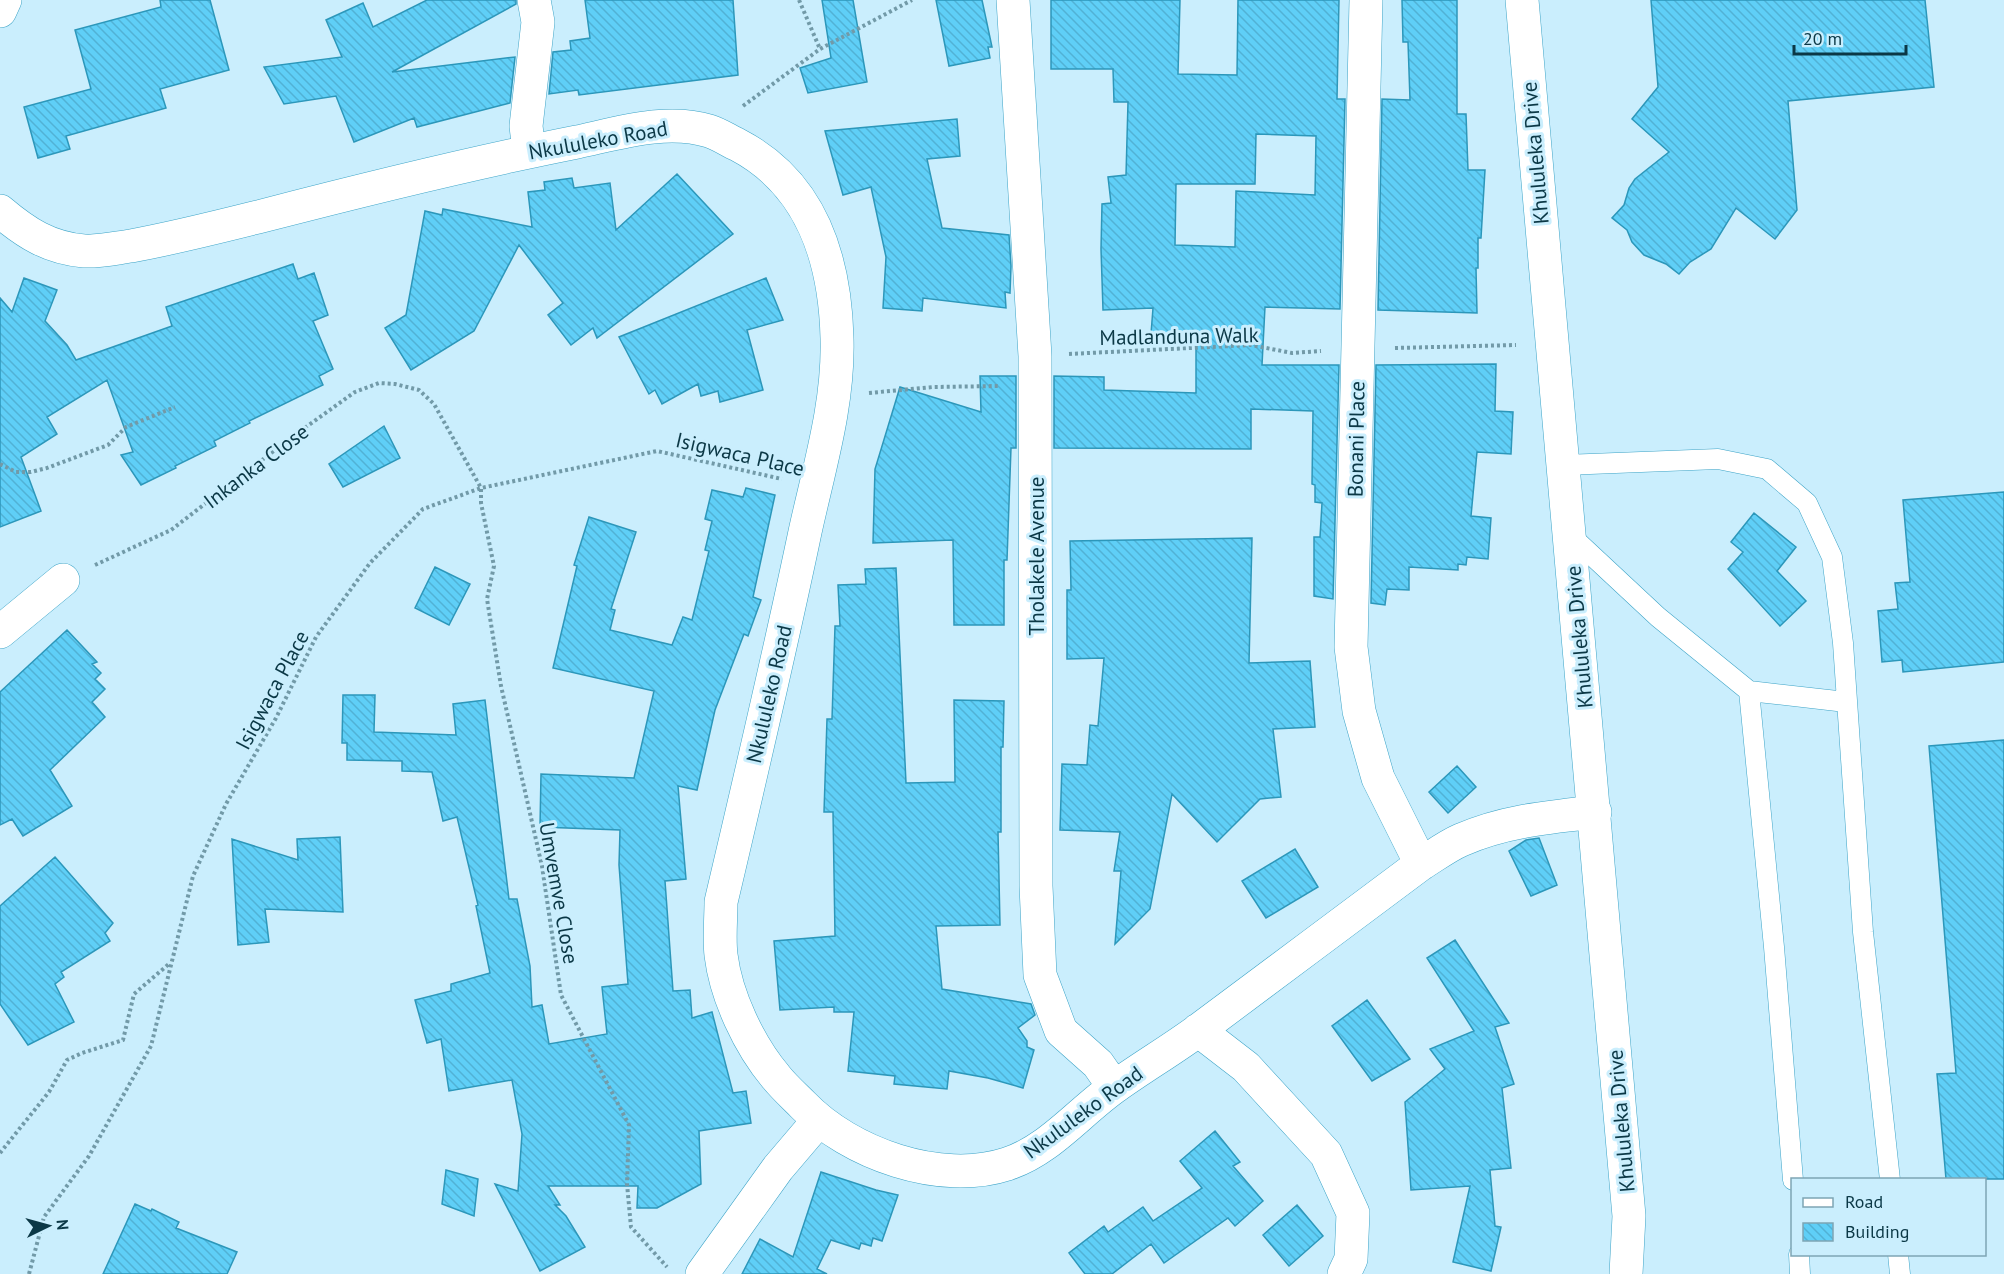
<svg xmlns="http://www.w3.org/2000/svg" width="2004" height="1274" viewBox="0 0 2004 1274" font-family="'PT Sans',sans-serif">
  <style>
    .building { fill: url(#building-back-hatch); stroke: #2c97ba; stroke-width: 1.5; fill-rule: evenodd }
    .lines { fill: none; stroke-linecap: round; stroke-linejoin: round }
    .lane-casing { stroke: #3da4c7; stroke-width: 21 }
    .street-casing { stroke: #3da4c7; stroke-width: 34 }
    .secondary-casing { stroke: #3da4c7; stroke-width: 34 }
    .path { stroke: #729aa8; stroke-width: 4; stroke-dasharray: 3 3; stroke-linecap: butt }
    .lane { stroke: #fff; stroke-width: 20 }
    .street { stroke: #fff; stroke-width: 33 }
    .secondary { stroke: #fff; stroke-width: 33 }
    .labels { text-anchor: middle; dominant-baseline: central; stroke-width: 6; stroke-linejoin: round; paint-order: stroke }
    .street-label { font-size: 21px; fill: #0b3846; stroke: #caeefd }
  </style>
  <defs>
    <pattern id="building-back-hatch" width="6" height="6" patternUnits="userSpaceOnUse" patternTransform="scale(1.5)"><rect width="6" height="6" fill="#5fcff7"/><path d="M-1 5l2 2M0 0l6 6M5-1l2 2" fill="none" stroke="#51b2d5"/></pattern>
  </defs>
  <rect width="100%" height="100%" fill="#caeefd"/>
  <!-- building -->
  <path class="building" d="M160,0H210L229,70L160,89L166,108L66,136L70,149L38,158L24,107L91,89L75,30L161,7Z
    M427,0H516V4L392,72L515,57L510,103L417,127L414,118L354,142L336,96L284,104L264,67L342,57L326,20L363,3L373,27Z
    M585,0H733L738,75L579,95L578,90L549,94L553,52L571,50L570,41L590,38Z
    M822,0H853L867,82L808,93L800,68L831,58Z
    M936,0H982L992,47H988L990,58L949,66Z
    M1051,0H1180L1178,74L1237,75L1238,0H1339L1337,99H1345L1340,309L1265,307L1262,365H1339L1333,599L1314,596V537H1320L1322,503L1315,502V485L1312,484L1313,411L1251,409V449L1054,448V376L1104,377V390L1196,393V336L1151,334L1153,308L1103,310L1101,249L1102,204L1111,203L1108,177L1126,175L1128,102H1114L1113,69H1051ZM1256,134L1316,136L1315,195L1236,191L1235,247L1175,245L1176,184H1255Z
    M1402,0H1457V114H1466L1468,170H1485L1481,238H1478V268H1476L1477,313L1378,310L1382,99L1410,100L1408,42H1403Z
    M1651,0H1925L1934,87L1788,101L1797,210L1775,239L1736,208L1711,249L1690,262L1679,274L1666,264L1644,255L1632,242L1627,230L1612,218L1624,205L1629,188L1635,179L1669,152L1632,119L1658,87Z
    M957,119L960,156L927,159L942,228L1009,235L1011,266L1010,293L1005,292L1006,308L923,298L922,311L883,308L886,257L871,187L843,195L825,131Z
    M677,174L733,234L597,338L593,328L571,345L548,315L563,303L519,245L474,331L411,370L385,328L406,315L425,211L442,215L443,209L532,227L528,192L545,190L544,182L572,178L574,188L610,183L616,230Z
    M293,264L298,279L314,273L328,315L313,321L333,369L319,376L323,385L249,421L250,423L214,441L216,446L175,466L176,468L141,485L121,455L133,452L107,380L47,417L57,434L21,457L41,511L0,527V298L12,312L24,278L57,290L45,321L67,345L76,360L172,326L166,307Z
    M766,278L783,320L747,330L763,390L720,402L718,391L701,396L698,384L662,404L655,390L649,394L619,337Z
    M1496,364L1495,411L1513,412L1511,454L1477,452L1471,516L1491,518L1488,559L1467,557L1466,565L1458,564V570L1409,567V590L1387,589L1385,605L1371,603L1376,365Z
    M980,376H1016V448H1011L1007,560H1004V625H954L953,540L873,543L875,469L900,387L981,412Z
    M384,426L400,458L343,487L329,464Z
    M746,488L775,495L753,597L761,600L748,636L744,634L715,710L697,790L678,786L686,879L665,881L673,991L690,990L692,1018L712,1012L733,1093L746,1091L751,1123L699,1131L701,1184L657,1208H637L638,1186H548L560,1205H555L566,1216L585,1247L540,1271L495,1184L518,1191L522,1134L512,1080L449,1091L441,1039L427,1043L415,1000L451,991V984L490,973L476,906L478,905L457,817L443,821L432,772L402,771V761L347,760V743H342L343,695H375L374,732L456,735L453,704L485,700L509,899H517L530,966L532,1007L542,1005L549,1044L607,1034L602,987L628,984L619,865L620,830L540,827L541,774L634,778L654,691L553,668L577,566L574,565L589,517L636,532L611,609L615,610L610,630L672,645L683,617L692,620L709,551L705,550L712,521L705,519L712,490L743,497Z
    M2004,492V662L1903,672L1902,660L1882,662L1878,611L1898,609L1895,583L1910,582L1903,500Z
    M1754,513L1796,547L1777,571L1806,601L1780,626L1728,569L1743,552L1731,542Z
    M1252,538L1249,663L1310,661L1315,727L1273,729L1281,797L1260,799L1217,842L1172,794L1150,909L1115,944L1121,871H1114L1120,832L1060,830L1062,764L1087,765L1090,725L1098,726L1104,658L1067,659V590H1071L1070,541Z
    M435,567L470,584L449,625L415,608Z
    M896,568L906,783L955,782L954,700L1004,701L1003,747H1001V832H998L1000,925L936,926L942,989L1031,1004L1035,1015L1018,1028L1027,1041V1047L1034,1050L1023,1088L988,1078L949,1071L947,1089L894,1084L895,1076L848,1071L854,1012H834V1007L780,1010L774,941L835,936L833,812H824L827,719H832L835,626H840L838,585L866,584L865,569Z
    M67,630L97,662L92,664L101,673L95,679L105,689L92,702L105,717L50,770L72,806L23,836L12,819L0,825V692Z
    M2004,740V1179H1946L1937,1074L1956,1073L1929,746Z
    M1457,766L1476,787L1448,813L1429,792Z
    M340,837L343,912L265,909L269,942L238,945L232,839L298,860L297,839Z
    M1539,838L1557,885L1531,896L1509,851L1526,840Z
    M1295,849L1318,887L1266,918L1242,881Z
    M55,857L113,923L105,933L110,941L61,972L64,977L55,984L74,1022L28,1045L0,1004V906Z
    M1455,940L1509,1023L1495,1027L1514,1084L1502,1088L1511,1168L1490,1170L1495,1226L1501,1227L1491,1271L1453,1262L1470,1186L1411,1190L1405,1102L1445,1069L1430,1049L1474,1031L1427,958Z
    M1367,1000L1410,1059L1372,1081L1332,1026Z
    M1215,1131L1240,1162L1233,1166L1263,1201L1235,1226L1228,1218L1164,1263L1151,1244L1112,1274H1085L1069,1253L1104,1226L1108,1232L1143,1207L1153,1221L1202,1188L1180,1161Z
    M446,1170L478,1179L474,1216L442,1204Z
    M821,1172L876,1190L898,1195L882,1241L873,1238L871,1246L861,1243L859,1249L831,1240L817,1269L827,1274H742L760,1239L793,1257Z
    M135,1204L151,1211L152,1209L179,1222L176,1228L237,1252L227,1274H103Z
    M1297,1205L1323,1236L1289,1266L1263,1235Z"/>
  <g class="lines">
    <!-- lane casing -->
    <g class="lane-casing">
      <path id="lane" d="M1564,465L1718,459L1767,469L1807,503L1832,557L1843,643L1863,932L1890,1180
        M1569,534L1658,617L1749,691L1846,702
        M1749,691L1774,947L1793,1180
        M1799,1254L1800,1274
        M1898,1254L1900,1274"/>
    </g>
    <!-- street casing -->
    <g class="street-casing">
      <path id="street" d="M1013,0L1035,356L1036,886L1040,975L1061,1031L1098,1064L1114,1087
        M1366,0L1351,647L1359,711L1378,778L1421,864
        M0,11L5,0
        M529,151L526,126L538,22L534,0
        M0,211C26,233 49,248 84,251C99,252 116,248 131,246C175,238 218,227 262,216C366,189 471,163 577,142C619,133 667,118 709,131C719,134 729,141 738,145C812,184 835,259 837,338C839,404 819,468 805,532C779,656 750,779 721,902C721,919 719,938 721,955C726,996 749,1045 776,1077C784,1087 794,1096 803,1105C849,1153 940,1186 1007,1164C1050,1150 1080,1111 1116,1086C1144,1066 1173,1049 1200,1029C1274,974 1347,919 1421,864C1434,856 1447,846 1461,840C1504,821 1549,817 1595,812
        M0,632L63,580
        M1198,1030L1246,1067L1326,1154L1353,1213L1351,1259L1344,1274
        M702,1274L778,1168L818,1121"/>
    </g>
    <!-- secondary casing -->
    <g class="secondary-casing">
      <path id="secondary" d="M1522,0L1629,1216L1626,1274"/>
    </g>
    <!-- path -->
    <path class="path" d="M799,0L820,49
      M743,106L820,49L912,0
      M1395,348L1516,345
      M1069,354L1251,345L1292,353L1321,351
      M869,393L933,387L999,386
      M0,464L16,472H31L47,468L108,445L126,427L175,407
      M95,565L171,530L288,440L355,392L379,383L395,384L419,390L434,404L481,488V503L494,566L487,599L501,686L542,866L561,995L629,1125L627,1184L631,1227L667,1267
      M0,1153L49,1092L67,1060L82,1053L123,1040L134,994L170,963
      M29,1274L44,1217L89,1156L151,1046L193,876L226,804L276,718L316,637L370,563L423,509L481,488L657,451L782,479"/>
    <!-- lane -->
    <use href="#lane" class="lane"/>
    <!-- street -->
    <use href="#street" class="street"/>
    <!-- secondary -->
    <use href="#secondary" class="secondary"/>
  </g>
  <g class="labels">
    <!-- street labels -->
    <g class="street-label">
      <text transform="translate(598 140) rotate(-10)">Nkululeko Road</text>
      <text transform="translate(1535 153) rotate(-95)">Khululeka Drive</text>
      <text transform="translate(1179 336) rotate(-1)">Madlanduna Walk</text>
      <text transform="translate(1356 439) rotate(-89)">Bonani Place</text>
      <text transform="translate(740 454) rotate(13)">Isigwaca Place</text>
      <text transform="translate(256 466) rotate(-37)">Inkanka Close</text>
      <text transform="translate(1036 556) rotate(-90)">Tholakele Avenue</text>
      <text transform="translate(1579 637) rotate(-95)">Khululeka Drive</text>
      <text transform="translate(272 690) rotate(-62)">Isigwaca Place</text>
      <text transform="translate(769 694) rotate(-77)">Nkululeko Road</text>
      <text transform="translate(559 893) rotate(80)">Umvemve Close</text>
      <text transform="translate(1083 1112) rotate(-36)">Nkululeko Road</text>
      <text transform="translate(1621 1121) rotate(-95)">Khululeka Drive</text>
    </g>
  </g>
  <!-- legend -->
  <rect x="1791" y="1178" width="195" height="78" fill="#caeefd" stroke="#7ea5b4" stroke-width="1.5"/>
  <rect x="1803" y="1198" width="30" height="9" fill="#ffffff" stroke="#7ea5b4" stroke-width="1.5"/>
  <text x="1845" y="1208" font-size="18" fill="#0b3846">Road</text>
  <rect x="1803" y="1223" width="30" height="18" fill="url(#building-back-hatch)" stroke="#7ea5b4" stroke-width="1.5"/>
  <text x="1845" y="1238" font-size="18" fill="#0b3846">Building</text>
  <!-- north arrow -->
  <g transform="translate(48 1226) rotate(85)" stroke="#caeefd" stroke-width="4.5" paint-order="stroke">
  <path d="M0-4.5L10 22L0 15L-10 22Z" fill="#0b3846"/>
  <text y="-9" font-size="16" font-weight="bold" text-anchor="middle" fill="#0b3846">N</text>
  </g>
  <!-- scale -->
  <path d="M1794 45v9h112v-9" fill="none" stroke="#0b3846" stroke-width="3"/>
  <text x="1803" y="45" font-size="18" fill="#0b3846" stroke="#caeefd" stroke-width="4.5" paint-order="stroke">20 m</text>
</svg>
